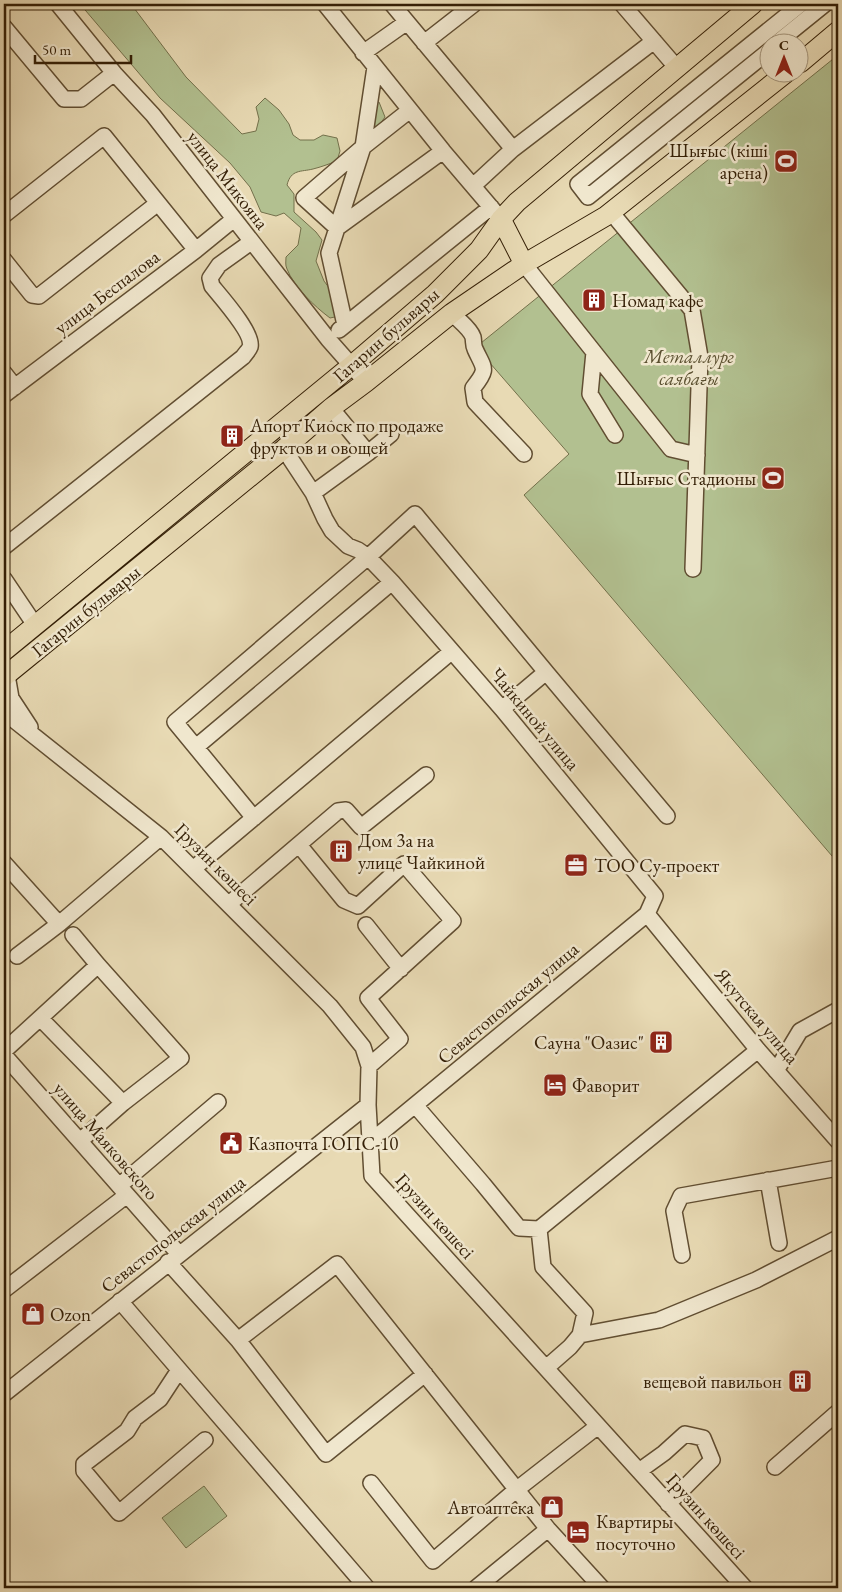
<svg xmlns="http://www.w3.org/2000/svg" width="842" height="1592" viewBox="0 0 842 1592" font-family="'EB Garamond',serif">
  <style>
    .green { fill: #b2c090; stroke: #73704b }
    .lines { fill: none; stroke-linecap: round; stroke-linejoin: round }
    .minor-casing { stroke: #614e32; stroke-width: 18 }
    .major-casing { stroke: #341f06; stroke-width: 21 }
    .minor { stroke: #f0e7ce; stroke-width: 15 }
    .major { stroke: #e8dab4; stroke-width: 19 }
    .labels { text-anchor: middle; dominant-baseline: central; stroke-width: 5; stroke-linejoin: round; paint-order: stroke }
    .poi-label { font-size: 19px; fill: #341f06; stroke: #f0e7ce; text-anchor: start }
    .street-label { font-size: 19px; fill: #341f06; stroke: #f0e7ce }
    .park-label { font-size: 19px; font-style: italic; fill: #5a4f2f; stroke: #f0e7ce }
  </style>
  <rect width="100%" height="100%" fill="#e8dab4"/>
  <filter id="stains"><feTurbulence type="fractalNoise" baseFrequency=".004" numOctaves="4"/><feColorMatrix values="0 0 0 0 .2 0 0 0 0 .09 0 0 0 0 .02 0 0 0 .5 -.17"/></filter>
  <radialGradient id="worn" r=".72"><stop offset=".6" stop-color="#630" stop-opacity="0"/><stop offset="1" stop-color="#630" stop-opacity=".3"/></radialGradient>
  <!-- green -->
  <path class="green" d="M80,4H131L186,77L242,134L256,131L259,119L256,107L265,98L279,110L289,124L293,135L300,140H314L323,135L337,138L340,151L337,161C329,164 321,167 313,169C301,172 291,169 287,185L294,194V212L316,232L322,240L316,261L324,281L339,301L344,315L330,318C314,306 294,287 287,269C285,265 286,261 286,257L298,245L301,228L284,213L276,216L261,212L250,187L230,163L160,98Z
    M838,55V863L524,495L569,454L476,347Z
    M379,102L385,117L376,130L368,132L376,103Z
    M204,1486L227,1516L186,1548L162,1518Z"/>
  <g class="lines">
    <!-- minor casing -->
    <g class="minor-casing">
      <path id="minor" d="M58,4L114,73L153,115L328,339L366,382
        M325,4L443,151L501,219
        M622,4L677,68
        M407,22L513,149L654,41
        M4,27L64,99H81L114,73
        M778,42L825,4
        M424,43L474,4
        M770,50L588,197L578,184L801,4
        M363,53L407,22L392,4
        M410,110L363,147L304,198L337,228L443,151
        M473,186L513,149
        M611,212L692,310L700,357L693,569
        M4,215L104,136L196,250
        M4,260L32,295L39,296L158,203
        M524,264L671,449L697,455
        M452,313C458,320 470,328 473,337C474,342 473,345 475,349C484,369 489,368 473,388L475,402L524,454
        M345,325L329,253L363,147L375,67
        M339,330L491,207
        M594,352L590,394L615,435
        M4,373L15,387
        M4,395L196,250L234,219
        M284,449L313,493L325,519L332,531L348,546L358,550L368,557L392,582L502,709L655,896L647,914L370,1142
        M368,453L391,434
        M313,493L368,453L331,408
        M4,547L243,357C245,354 249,350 250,347C254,334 221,297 212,286L210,278L219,265L251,242
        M4,579L35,625
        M546,672L667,816
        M7,675L11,698L30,727
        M4,712L161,837L330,1006L363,1047L369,1066L368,1105L372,1176L745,1588
        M196,747L392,582
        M254,818L175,722L368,557L415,514L546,672L502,709
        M299,845L344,900L358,906L404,864L453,921L368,998L400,1039L369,1066
        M4,863L59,924L161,837
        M193,869L451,652
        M229,904L338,811L346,810L361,827L426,775
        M647,914L758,1050L838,1141
        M366,925L401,969
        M73,935L98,965
        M17,956L59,924
        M40,1018L123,1103
        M4,1051L98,965L181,1058L123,1103L80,1141
        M4,1055L179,1254
        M776,1071L800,1031L838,1010
        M415,1105L483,1184L519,1228L539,1229L758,1050
        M768,1180L779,1243
        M119,1186L218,1102
        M539,1229L543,1267L585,1313L580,1335L570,1347L546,1368
        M682,1255L674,1211L681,1196L838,1168
        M168,1262L238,1340L337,1264L548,1529L602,1588
        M4,1290L127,1195
        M120,1301L367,1588
        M580,1335L659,1320L756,1280L838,1238
        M238,1340L326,1454L425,1374
        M179,1370L160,1399L135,1418L127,1431L84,1464V1471L119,1513L205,1440
        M4,1394L368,1105
        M775,1467L838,1412
        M639,1471L664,1453L685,1434L703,1438L712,1460L668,1504
        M371,1483L433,1561L516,1490L598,1426
        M476,1588L548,1529"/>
    </g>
    <!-- major casing -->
    <g class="major-casing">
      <path id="major" d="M800,63L838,31
        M501,219L524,264
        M4,651L352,365L435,294L479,250L501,219L517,202L753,4
        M4,677L284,449L331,408L366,382L452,313L524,264L606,216L787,72"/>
    </g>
    <!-- minor -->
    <use href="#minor" class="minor"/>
    <!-- major -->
    <use href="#major" class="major"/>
  </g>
  <!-- icons -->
  <defs>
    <g id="stadium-square" transform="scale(1.25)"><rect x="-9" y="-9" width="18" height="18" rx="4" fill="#8f2418" stroke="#f0e7ce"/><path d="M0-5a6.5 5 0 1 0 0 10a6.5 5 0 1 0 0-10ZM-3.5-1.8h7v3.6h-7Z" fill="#fff"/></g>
    <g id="building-square" transform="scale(1.25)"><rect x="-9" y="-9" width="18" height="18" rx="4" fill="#8f2418" stroke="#f0e7ce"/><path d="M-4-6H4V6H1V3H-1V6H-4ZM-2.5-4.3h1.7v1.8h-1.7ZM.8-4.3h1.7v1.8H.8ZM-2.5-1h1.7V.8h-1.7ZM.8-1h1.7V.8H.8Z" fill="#fff"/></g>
    <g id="office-square" transform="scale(1.25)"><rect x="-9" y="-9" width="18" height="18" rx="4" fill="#8f2418" stroke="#f0e7ce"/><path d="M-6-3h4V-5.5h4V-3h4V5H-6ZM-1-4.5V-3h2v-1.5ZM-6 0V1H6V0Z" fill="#fff"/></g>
    <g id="hotel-square" transform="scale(1.25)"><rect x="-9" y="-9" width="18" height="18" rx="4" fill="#8f2418" stroke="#f0e7ce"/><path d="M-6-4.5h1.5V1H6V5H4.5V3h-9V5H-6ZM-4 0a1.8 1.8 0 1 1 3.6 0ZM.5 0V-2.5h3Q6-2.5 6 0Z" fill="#fff"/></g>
    <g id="civic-square" transform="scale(1.25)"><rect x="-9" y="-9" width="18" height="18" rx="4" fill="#8f2418" stroke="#f0e7ce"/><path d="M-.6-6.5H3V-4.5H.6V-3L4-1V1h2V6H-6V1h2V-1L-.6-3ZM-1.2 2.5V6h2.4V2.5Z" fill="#fff"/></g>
    <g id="shop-square" transform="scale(1.25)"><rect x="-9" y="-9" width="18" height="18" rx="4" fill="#8f2418" stroke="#f0e7ce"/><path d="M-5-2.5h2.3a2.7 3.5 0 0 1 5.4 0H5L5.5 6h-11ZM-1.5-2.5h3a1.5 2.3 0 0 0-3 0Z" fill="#fff"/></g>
  </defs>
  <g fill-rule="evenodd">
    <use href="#stadium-square" x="786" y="161"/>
    <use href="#building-square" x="594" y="300"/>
    <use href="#building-square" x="232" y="436"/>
    <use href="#stadium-square" x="773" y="478"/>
    <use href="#building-square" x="341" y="851"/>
    <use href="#office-square" x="576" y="865"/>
    <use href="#building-square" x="661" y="1042"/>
    <use href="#hotel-square" x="555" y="1085"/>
    <use href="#civic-square" x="231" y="1143"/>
    <use href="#shop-square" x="33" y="1314"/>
    <use href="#building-square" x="800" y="1381"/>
    <use href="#shop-square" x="552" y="1507"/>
    <use href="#hotel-square" x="578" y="1532"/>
  </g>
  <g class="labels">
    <!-- poi labels -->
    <g class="poi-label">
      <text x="768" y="150" text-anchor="end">Шығыс (кіші<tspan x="768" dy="22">арена)</tspan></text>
      <text x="612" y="300">Номад кафе</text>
      <text x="250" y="425">Апорт Киоск по продаже<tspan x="250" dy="22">фруктов и овощей</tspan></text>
      <text x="756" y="478" text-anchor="end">Шығыс Стадионы</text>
      <text x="358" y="840">Дом 3а на<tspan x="358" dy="22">улице Чайкиной</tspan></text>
      <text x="594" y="865">ТОО Су-проект</text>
      <text x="644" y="1042" text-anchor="end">Сауна "Оазис"</text>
      <text x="572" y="1085">Фаворит</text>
      <text x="248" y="1143">Казпочта ГОПС-10</text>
      <text x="50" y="1314">Ozon</text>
      <text x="782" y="1381" text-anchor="end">вещевой павильон</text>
      <text x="534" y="1507" text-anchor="end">Автоаптека</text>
      <text x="596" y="1521">Квартиры<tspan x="596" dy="22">посуточно</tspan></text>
    </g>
    <!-- street labels -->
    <g class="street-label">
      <text transform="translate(228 180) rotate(52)">улица Микояна</text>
      <text transform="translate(107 292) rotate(-37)">улица Беспалова</text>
      <text transform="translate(386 335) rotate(-41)">Гагарин бульвары</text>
      <text transform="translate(86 611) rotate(-39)">Гагарин бульвары</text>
      <text transform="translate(535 719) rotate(50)">Чайкиной улица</text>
      <text transform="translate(216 864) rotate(45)">Грузин көшесі</text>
      <text transform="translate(508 1003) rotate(-40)">Севастопольская улица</text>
      <text transform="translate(757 1016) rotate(50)">Якутская улица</text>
      <text transform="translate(106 1141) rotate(49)">улица Маяковского</text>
      <text transform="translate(435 1216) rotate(48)">Грузин көшесі</text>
      <text transform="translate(173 1234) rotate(-38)">Севастопольская улица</text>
      <text transform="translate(706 1516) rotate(48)">Грузин көшесі</text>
    </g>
    <!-- park labels -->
    <g class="park-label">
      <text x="689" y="356">Металлург<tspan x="689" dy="22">саябағы</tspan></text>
    </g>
  </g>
  <!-- margin -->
  <rect width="842" height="1592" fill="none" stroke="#e8dab4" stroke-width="20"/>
  <rect x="5" y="5" width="832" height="1582" fill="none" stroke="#341f06" stroke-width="2.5"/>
  <rect x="10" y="10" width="822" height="1572" fill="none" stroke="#341f06"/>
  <!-- north arrow -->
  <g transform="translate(784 58)"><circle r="24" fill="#f0e7ce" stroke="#a5977e"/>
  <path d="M0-4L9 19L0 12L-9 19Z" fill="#8f2418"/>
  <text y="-8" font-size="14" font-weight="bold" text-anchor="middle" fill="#341f06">С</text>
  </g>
  <!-- scale -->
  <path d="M35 55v8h96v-8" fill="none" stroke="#341f06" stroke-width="2.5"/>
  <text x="42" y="55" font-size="15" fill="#341f06" stroke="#f0e7ce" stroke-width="4" paint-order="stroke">50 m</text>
  <rect width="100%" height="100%" filter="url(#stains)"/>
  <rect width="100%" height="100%" fill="url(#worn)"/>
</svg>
